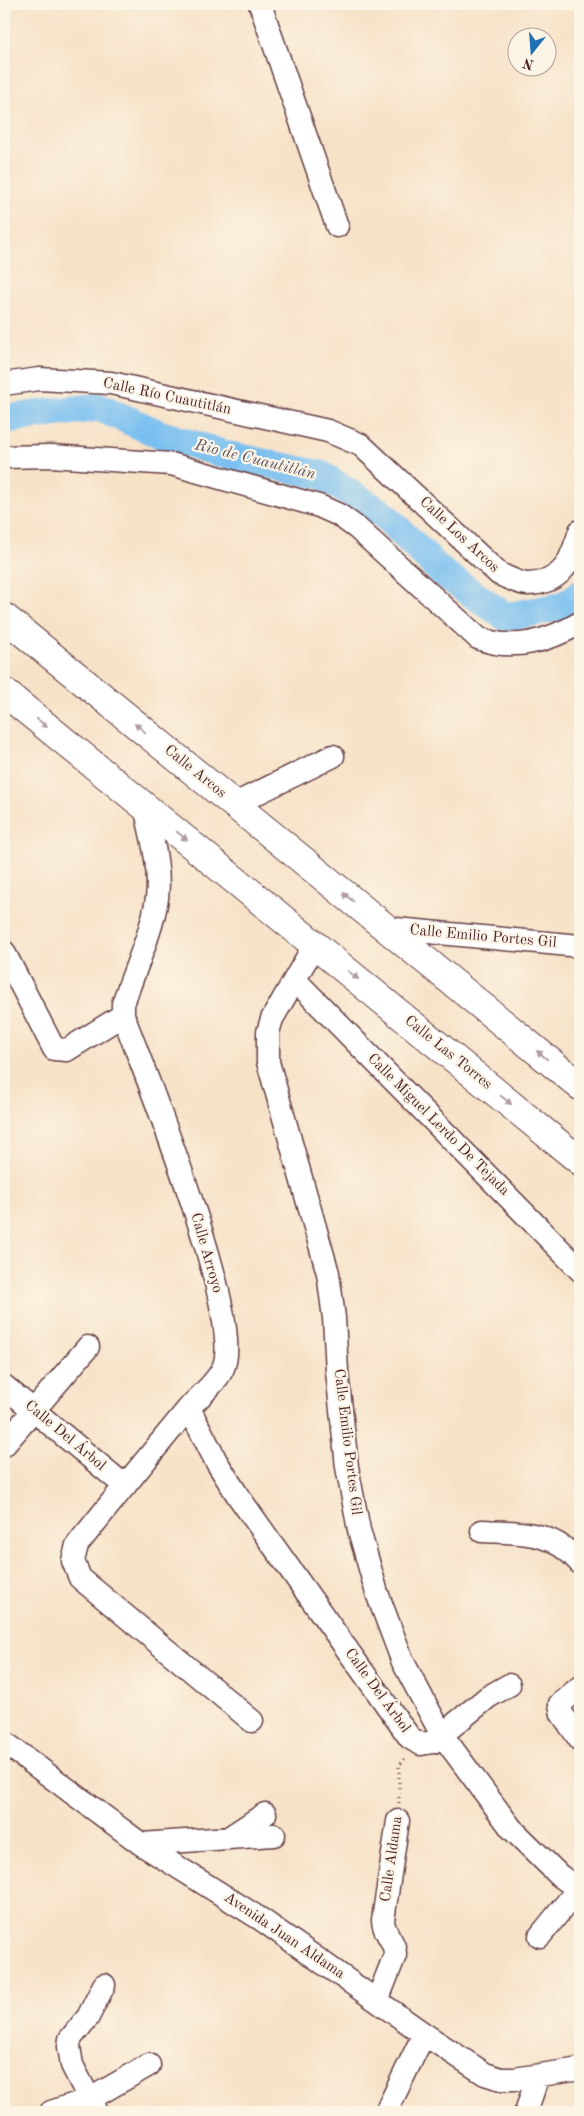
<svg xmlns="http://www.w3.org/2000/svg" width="584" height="2116" viewBox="0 0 584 2116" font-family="'Old Standard TT',serif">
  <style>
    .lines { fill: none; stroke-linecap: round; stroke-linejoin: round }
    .river { stroke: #79bff0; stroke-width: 29 }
    .minor-casing { stroke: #643c42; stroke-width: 25 }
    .major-casing { stroke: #643c42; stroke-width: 30 }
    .path { stroke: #643c42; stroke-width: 3; stroke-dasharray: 1 4; stroke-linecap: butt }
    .minor { stroke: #fff; stroke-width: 22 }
    .major { stroke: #fff; stroke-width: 28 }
    .oneway { fill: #ae9aa0 }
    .labels { text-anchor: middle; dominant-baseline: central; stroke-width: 4.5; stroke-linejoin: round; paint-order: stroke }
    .street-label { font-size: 15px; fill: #4a1f2b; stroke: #fcf5e5 }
    .water-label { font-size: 16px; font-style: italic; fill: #584f66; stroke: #fcf5e5 }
  </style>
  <rect width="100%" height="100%" fill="#fcf5e5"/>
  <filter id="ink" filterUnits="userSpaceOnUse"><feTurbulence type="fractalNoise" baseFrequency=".02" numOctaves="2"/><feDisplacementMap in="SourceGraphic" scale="10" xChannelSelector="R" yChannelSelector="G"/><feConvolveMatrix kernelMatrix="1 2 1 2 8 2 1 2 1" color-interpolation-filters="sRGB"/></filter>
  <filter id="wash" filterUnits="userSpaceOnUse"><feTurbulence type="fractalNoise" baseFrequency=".0096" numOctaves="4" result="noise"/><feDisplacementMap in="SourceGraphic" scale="20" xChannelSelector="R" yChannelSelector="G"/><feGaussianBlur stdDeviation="1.12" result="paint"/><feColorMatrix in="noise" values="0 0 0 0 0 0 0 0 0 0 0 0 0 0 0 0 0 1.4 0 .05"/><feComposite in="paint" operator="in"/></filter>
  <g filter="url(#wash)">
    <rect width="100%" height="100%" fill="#f6e2c7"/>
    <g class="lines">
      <!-- river -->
      <path class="river" d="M4,419L99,407L159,434L230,456L321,475L383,514L440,571L506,617L564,606L580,594"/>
    </g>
  </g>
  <g filter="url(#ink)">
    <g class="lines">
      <!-- minor casing -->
      <g class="minor-casing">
        <path id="minor" d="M260,4L337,226
          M4,384L39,379L111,383L328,431L361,445L499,574C507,577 519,584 528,584C564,583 571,560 580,531
          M4,457L51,456L171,464L319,506L339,515L357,528L478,638C514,652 548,641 580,623
          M235,804L333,756
          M145,806C151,835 161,868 157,898C152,933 134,970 123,1004V1015C145,1074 246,1321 223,1368C216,1384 198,1397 187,1410C150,1455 113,1500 77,1545L73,1561L80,1578L252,1721
          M385,928L580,946
          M315,944L272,1019L268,1032V1062L328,1273L334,1318L337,1371L347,1467L359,1530L377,1593L403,1662L442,1735L511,1828L560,1876L580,1890
          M4,952L54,1049L67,1050L123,1015
          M295,980L580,1270
          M4,1386L125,1486
          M189,1408L216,1461L238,1496L410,1738L421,1744L433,1742L488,1697L509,1685
          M4,1445L88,1347
          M482,1531C522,1533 552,1530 580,1563
          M580,1687L560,1704L562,1714L580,1740
          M4,1742L141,1844L262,1920L424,2034L485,2074L501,2079H514L580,2069
          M230,1837L265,1814
          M141,1844L274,1835
          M540,1936L578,1889
          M377,2001L395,1955C396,1941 383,1934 383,1920L398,1821
          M51,2112L90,2099L149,2065
          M96,2112L72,2065L69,2047L70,2039L88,2017L104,1985
          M386,2112L424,2034
          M526,2112L538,2076"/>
      </g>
      <!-- major casing -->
      <g class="major-casing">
        <path id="major" d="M4,617L580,1086
          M4,692L580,1161"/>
      </g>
      <!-- path -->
      <path class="path" d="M399,1803V1766L406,1757"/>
      <!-- minor -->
      <use href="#minor" class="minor"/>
      <!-- major -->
      <use href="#major" class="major"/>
    </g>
    <!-- one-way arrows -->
    <defs><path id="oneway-solid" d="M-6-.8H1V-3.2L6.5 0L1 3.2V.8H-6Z" transform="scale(1.25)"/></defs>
    <g class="oneway">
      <use href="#oneway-solid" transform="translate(42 723) rotate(39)"/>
      <use href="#oneway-solid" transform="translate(140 728) rotate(-141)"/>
      <use href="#oneway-solid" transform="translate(182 836) rotate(39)"/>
      <use href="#oneway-solid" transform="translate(348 897) rotate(-141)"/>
      <use href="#oneway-solid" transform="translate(353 975) rotate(39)"/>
      <use href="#oneway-solid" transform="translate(542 1055) rotate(-141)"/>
      <use href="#oneway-solid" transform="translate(506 1100) rotate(39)"/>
    </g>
  </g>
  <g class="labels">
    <!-- street labels -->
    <g class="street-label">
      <text transform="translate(167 397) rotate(12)">Calle Río Cuautitlán</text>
      <text transform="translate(459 535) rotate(43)">Calle Los Arcos</text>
      <text transform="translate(195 772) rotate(39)">Calle Arcos</text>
      <text transform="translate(483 937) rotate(5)">Calle Emilio Portes Gil</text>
      <text transform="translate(448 1053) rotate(39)">Calle Las Torres</text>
      <text transform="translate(438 1125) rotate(45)">Calle Miguel Lerdo De Tejada</text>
      <text transform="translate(206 1253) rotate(74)">Calle Arroyo</text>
      <text transform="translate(65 1436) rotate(40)">Calle Del Árbol</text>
      <text transform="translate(347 1442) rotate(83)">Calle Emilio Portes Gil</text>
      <text transform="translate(377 1691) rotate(54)">Calle Del Árbol</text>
      <text transform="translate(392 1859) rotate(-82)">Calle Aldama</text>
      <text transform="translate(284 1936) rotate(34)">Avenida Juan Aldama</text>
    </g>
    <!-- water labels -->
    <g class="water-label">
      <text transform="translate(255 460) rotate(14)">Rio de Cuautitlán</text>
    </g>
  </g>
  <!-- margin -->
  <rect width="584" height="2116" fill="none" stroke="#fcf5e5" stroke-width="20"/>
  <!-- north arrow -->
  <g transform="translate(532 52) rotate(197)"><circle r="24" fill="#fcf5e5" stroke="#b59f9b"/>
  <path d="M0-4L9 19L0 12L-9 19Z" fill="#1f6fb2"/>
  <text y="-8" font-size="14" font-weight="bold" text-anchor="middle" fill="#4a1f2b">N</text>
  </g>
</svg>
